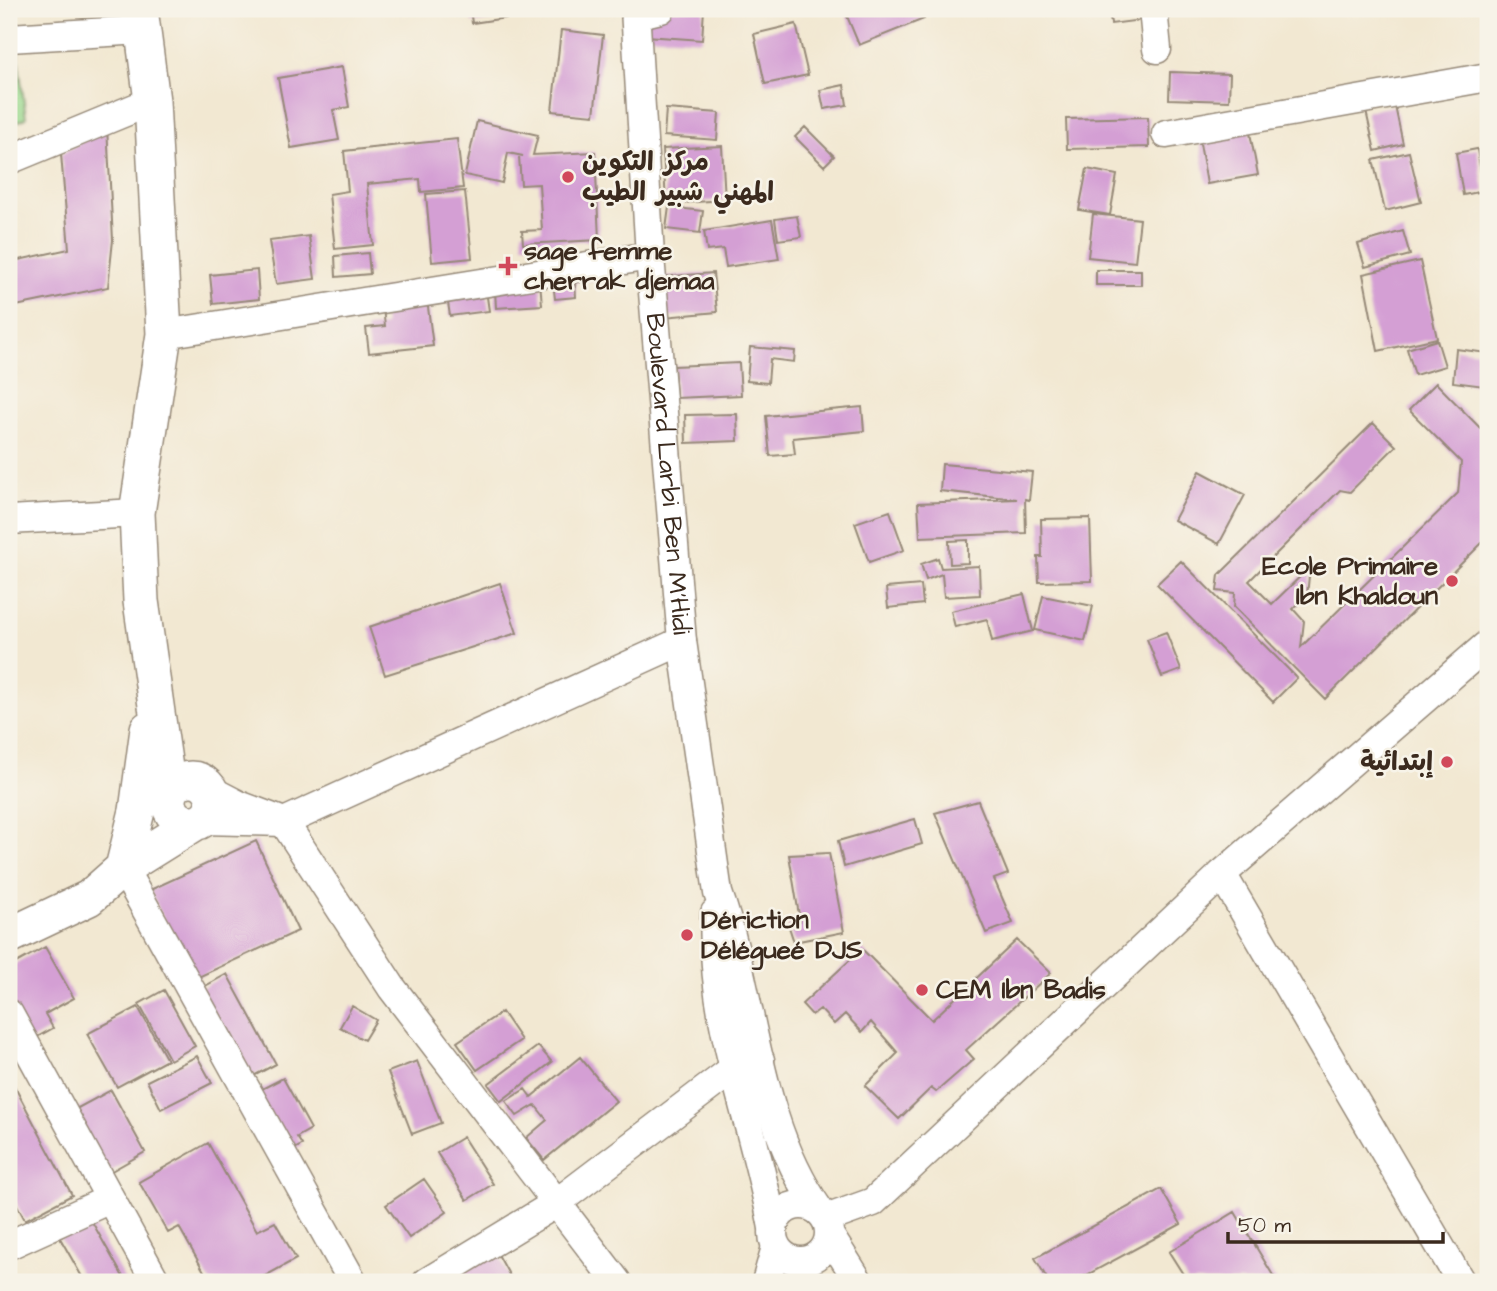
<svg xmlns="http://www.w3.org/2000/svg" width="1497" height="1291" viewBox="0 0 1497 1291" font-family="'Architects Daughter','Playpen Sans Arabic',sans-serif">
  <style>
    .green { fill: #9cda90; stroke: #6c8257; stroke-width: 2 }
    .building { fill: #d49fd4 }
    .lines { fill: none; stroke-linecap: round; stroke-linejoin: round }
    .minor-casing { stroke: #968978; stroke-width: 31 }
    .major-casing { stroke: #968978; stroke-width: 38 }
    .minor { stroke: #fff; stroke-width: 28 }
    .major { stroke: #fff; stroke-width: 35 }
    .poi-dot { fill: #d1495b; stroke: #f7f3e8; stroke-width: 2.5 }
    .labels { text-anchor: middle; dominant-baseline: central; stroke-width: 5; stroke-linejoin: round; paint-order: stroke }
    .poi-label { font-size: 26px; font-weight: bold; fill: #3b2a1e; stroke: #f7f3e8; text-anchor: start }
    .street-label { font-size: 26px; fill: #3b2a1e; stroke: #f7f3e8 }
  </style>
  <rect width="100%" height="100%" fill="#f7f3e8"/>
  <filter id="ink" filterUnits="userSpaceOnUse"><feTurbulence type="fractalNoise" baseFrequency=".0143" numOctaves="2"/><feDisplacementMap in="SourceGraphic" scale="14" xChannelSelector="R" yChannelSelector="G"/><feConvolveMatrix kernelMatrix="1 2 1 2 8 2 1 2 1" color-interpolation-filters="sRGB"/></filter>
  <filter id="wash" filterUnits="userSpaceOnUse"><feTurbulence type="fractalNoise" baseFrequency=".00686" numOctaves="4" result="noise"/><feDisplacementMap in="SourceGraphic" scale="28" xChannelSelector="R" yChannelSelector="G"/><feGaussianBlur stdDeviation="1.57" result="paint"/><feColorMatrix in="noise" values="0 0 0 0 0 0 0 0 0 0 0 0 0 0 0 0 0 1.4 0 .05"/><feComposite in="paint" operator="in"/></filter>
  <g filter="url(#wash)">
    <rect width="100%" height="100%" fill="#f2e8d2"/>
    <!-- green -->
    <path class="green" d="M17,50L26,118L9,125V51Z"/>
    <g id="blocks">
      <!-- building -->
      <path class="building" d="M470,9H555V11L472,23Z
        M648,9H704L702,40L646,36Z
        M844,9H920L924,19L859,45Z
        M1109,9H1141L1142,20L1111,24Z
        M796,24L808,75L765,84L754,34Z
        M561,30L603,35L594,115L552,111Z
        M342,67L349,107L333,110L339,140L291,148L278,78Z
        M1170,72L1230,74L1229,101L1169,99Z
        M844,85L847,105L824,109L820,90Z
        M1395,106L1403,144L1375,151L1366,111Z
        M666,109L719,113L717,140L664,136Z
        M1148,117L1149,147L1067,149L1066,119Z
        M1247,117L1258,175L1207,184L1197,126Z
        M477,121L538,135L533,155L595,152L599,240L523,244L522,231L542,230L539,184L521,185L519,156H523L508,153L502,183L465,175Z
        M107,127L113,240L108,287L11,307L9,262L69,249L61,154Z
        M805,127L834,156L824,166L795,137Z
        M457,139L463,188L421,192L420,179L367,184L373,245L335,249L329,194L348,191L344,151Z
        M722,146L725,200L666,204L663,149Z
        M1477,149L1484,191L1463,195L1456,153Z
        M1409,152L1421,202L1385,211L1373,160Z
        M1087,169L1117,175L1110,215L1079,210Z
        M465,191L472,258L432,262L426,194Z
        M669,207L703,211L700,233L666,229Z
        M1093,214L1140,219L1135,262L1088,257Z
        M797,216L801,237L778,240L775,219Z
        M772,220L779,259L726,267L723,249L707,251L704,231Z
        M1403,231L1410,255L1365,267L1358,244Z
        M309,236L315,279L276,284L269,241Z
        M368,253L370,274L336,277L335,256Z
        M614,259L616,278L575,282L576,297L555,299L551,265Z
        M1420,261L1437,338L1378,351L1363,274Z
        M539,269L542,305L496,308L494,272Z
        M257,270L259,299L213,304L210,275Z
        M1096,270H1141V285H1096Z
        M713,273L717,312L664,317L660,277Z
        M425,284L433,346L369,353L366,328L385,326L381,289Z
        M486,290L489,311L450,316L447,296Z
        M1437,340L1445,366L1415,375L1407,349Z
        M750,347L795,351L794,362L770,359L768,383L747,381Z
        M1456,349L1488,353L1484,386L1453,382Z
        M739,363L741,395L676,398L674,366Z
        M1436,383L1488,436V537L1325,699L1234,607L1235,593L1217,591L1219,575L1373,423L1396,446L1350,492L1340,490L1249,581L1272,604L1310,567L1307,595L1293,609L1304,621L1301,647L1458,493L1461,462L1409,410Z
        M862,407L864,431L793,438L795,454L770,456L766,416Z
        M737,414L738,441L686,443L685,415Z
        M942,464L1032,472L1029,500L1025,499L1026,533L920,537L918,503L1017,499L940,491Z
        M1200,471L1245,495L1219,544L1174,520Z
        M890,511L904,550L869,562L855,523Z
        M1090,518L1092,581L1039,582L1038,557H1042L1041,519Z
        M968,540V563L950,564L949,541Z
        M938,558L941,568L979,566L980,595L944,597L942,574L926,580L921,564Z
        M1181,561L1297,678L1273,702L1157,584Z
        M500,583L517,633L385,675L369,627Z
        M921,585L923,604L888,608L886,588Z
        M1024,594L1033,631L992,641L987,619L955,627L951,611Z
        M1043,596L1093,606L1085,641L1035,630Z
        M1166,632L1181,670L1162,677L1147,639Z
        M978,801L1008,874L994,879L1013,923L986,933L935,813Z
        M915,819L922,844L844,867L838,841Z
        M256,841L298,931L192,980L150,890Z
        M829,853L844,932L794,942L788,924L800,921L789,855Z
        M1017,940L1051,973L966,1050L974,1059L936,1092L931,1088L899,1119L865,1086L898,1053L871,1022L862,1032L845,1014L834,1024L820,1009L812,1015L802,1004L862,949L932,1020Z
        M45,947L74,998L45,1014L53,1028L30,1041L9,1002V967Z
        M227,974L276,1064L246,1080L200,989Z
        M164,990L195,1046L170,1060L139,1004Z
        M352,1006L376,1020L364,1040L340,1027Z
        M138,1007L167,1060L117,1087L87,1034Z
        M502,1012L521,1040L477,1070L457,1042Z
        M538,1046L552,1062L501,1101L488,1084Z
        M197,1056L212,1083L161,1109L147,1081Z
        M580,1057L616,1101L544,1160L526,1138L547,1120L535,1105L517,1116L506,1101L525,1089L531,1097Z
        M417,1061L441,1123L412,1134L388,1072Z
        M9,1076L72,1195L25,1220L9,1190Z
        M283,1078L311,1129L297,1137L302,1145L289,1152L256,1092Z
        M111,1090L145,1152L108,1173L74,1110Z
        M463,1137L493,1184L467,1200L437,1153Z
        M208,1143L257,1231L275,1222L296,1259L254,1282H210L179,1227L168,1233L139,1182Z
        M424,1179L447,1212L409,1238L386,1205Z
        M1161,1189L1181,1224L1074,1282H1049L1035,1258Z
        M1235,1212L1277,1282H1188L1169,1252Z
        M91,1220L126,1282H85L60,1238Z
        M495,1249L513,1282H448Z"/>
    </g>
  </g>
  <g filter="url(#ink)">
    <use href="#blocks" fill-opacity="0" stroke="#968978" stroke-width="2"/>
    <g class="lines">
      <!-- minor casing -->
      <g class="minor-casing">
        <g id="minor">
          <path id="s1" d="M635,9L650,256L682,641L718,893C755,997 754,1118 820,1211"/>
          <path d="M1153,9L1157,49"/>
          <path d="M636,15L661,9"/>
          <path d="M9,38L142,30"/>
          <path d="M1166,134L1488,77"/>
          <path d="M9,160L152,101"/>
          <path d="M164,334L650,256"/>
          <path d="M9,520L137,513"/>
          <path d="M202,820L284,822L239,805L210,790"/>
          <path d="M123,868L353,1282"/>
          <path d="M1222,874L1461,1282"/>
          <path d="M715,913C709,1022 754,1122 773,1228"/>
          <path d="M9,1014L156,1282"/>
          <circle cx="801" cy="1233" r="28"/>
          <path d="M826,1219L873,1202L1222,874L1488,644"/>
          <path d="M830,1236L859,1282"/>
          <path d="M9,1245L110,1199"/>
          <path d="M427,1282L555,1204L733,1069L760,1060"/>
          <path d="M617,1282L392,988L284,822L682,641"/>
          <path d="M766,1282L776,1247"/>
        </g>
      </g>
      <!-- major casing -->
      <g class="major-casing">
        <path id="major" d="M140,9L152,101L164,334L137,513L141,601L169,796
          M169 801a22 22 0 1 1 44 0a22 22 0 1 1-44 0Z
          M123,868L137,811L148,729
          M9,936L89,898L123,868L195,823"/>
      </g>
      <!-- minor -->
      <use href="#minor" class="minor"/>
      <!-- major -->
      <use href="#major" class="major"/>
    </g>
  </g>
  <!-- markers -->
  <g class="poi-dot">
    <circle cx="568" cy="177" r="7"/>
    <path d="M504.5 255.5h7v7h7v7h-7v7h-7v-7h-7v-7h7z"/>
    <circle cx="1452" cy="581" r="7"/>
    <circle cx="1447" cy="762" r="7"/>
    <circle cx="687" cy="935" r="7"/>
    <circle cx="922" cy="990" r="7"/>
  </g>
  <g class="labels">
    <!-- poi labels -->
    <g class="poi-label">
      <text x="582" y="162">مركز التكوين<tspan x="582" dy="30">المهني شبير الطيب</tspan></text>
      <text x="524" y="251">sage femme<tspan x="524" dy="30">cherrak djemaa</tspan></text>
      <text x="1438" y="566" text-anchor="end">Ecole Primaire<tspan x="1438" dy="30">Ibn Khaldoun</tspan></text>
      <text x="1433" y="762" text-anchor="end">إبتدائية</text>
      <text x="701" y="920">Dériction<tspan x="701" dy="30">Délégueé DJS</tspan></text>
      <text x="936" y="990">CEM Ibn Badis</text>
    </g>
    <!-- street labels -->
    <g class="street-label">
      <text stroke="none"><textPath href="#s1" startOffset="466">Boulevard Larbi Ben M'Hidi</textPath></text>
    </g>
  </g>
  <!-- margin -->
  <rect width="1497" height="1291" fill="none" stroke="#f7f3e8" stroke-width="35"/>
  <!-- scale -->
  <path d="M1228 1232v10h215v-10" fill="none" stroke="#3b2a1e" stroke-width="3.5"/>
  <text x="1238" y="1232" font-size="21" fill="#3b2a1e" stroke="#f7f3e8" stroke-width="5" paint-order="stroke">50 m</text>
</svg>
